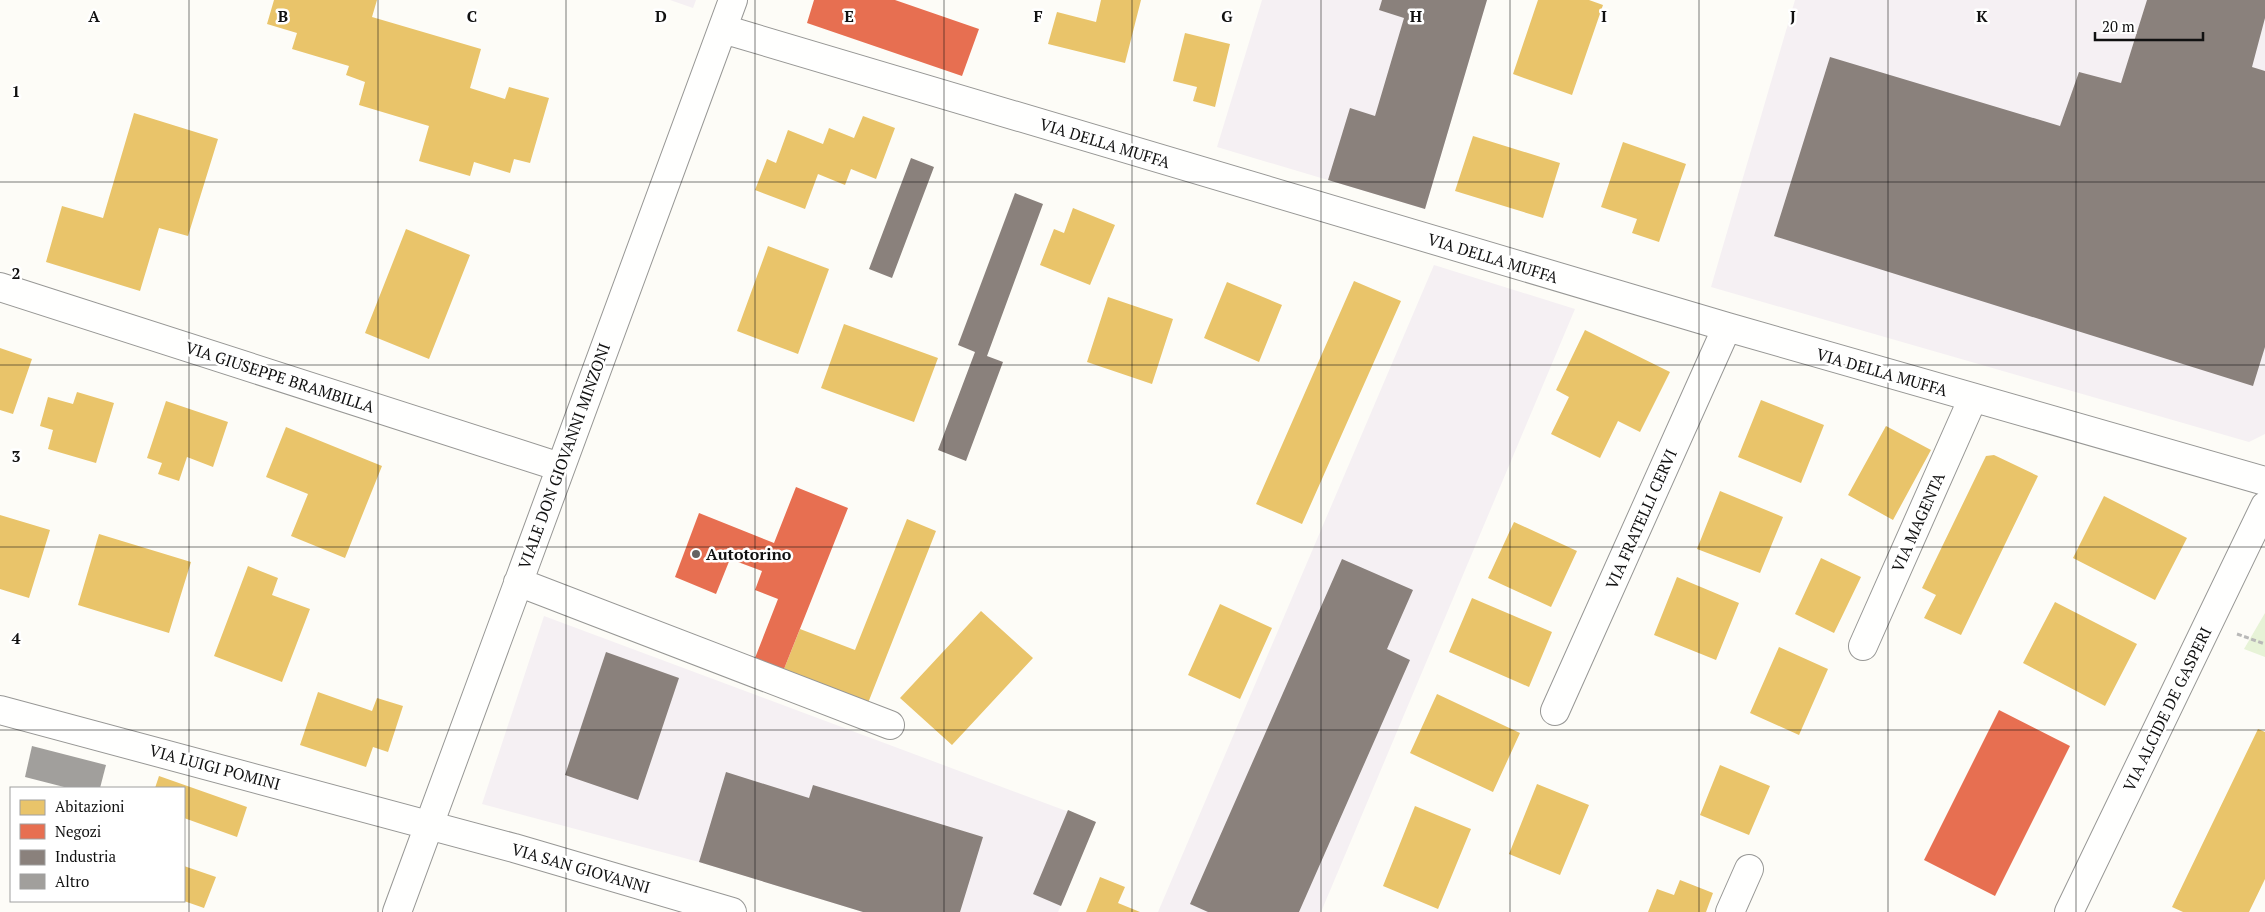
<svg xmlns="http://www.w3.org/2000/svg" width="2265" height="912" viewBox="0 0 2265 912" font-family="'PT Serif',serif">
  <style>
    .industrial { fill: #f5f0f3 }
    .green { fill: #e7f3d7 }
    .homes { fill: #e9c46a }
    .shops { fill: #e76f51 }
    .industry { fill: #8a817c }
    .building { fill: #a19f9c }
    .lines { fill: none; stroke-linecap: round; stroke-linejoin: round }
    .minor-casing { stroke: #979795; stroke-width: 30 }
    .path { stroke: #b9b9b8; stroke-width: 3; stroke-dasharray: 5 2.5; stroke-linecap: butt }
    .minor { stroke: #fffffe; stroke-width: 28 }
    .grid { fill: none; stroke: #111; stroke-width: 1; stroke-opacity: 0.55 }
    .poi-dot { fill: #646362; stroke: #fff; stroke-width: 2 }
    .labels { text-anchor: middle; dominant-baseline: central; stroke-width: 5; stroke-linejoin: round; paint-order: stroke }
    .street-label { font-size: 16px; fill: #111; stroke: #fff }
    .poi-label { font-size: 16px; font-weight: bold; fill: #111; stroke: #fff; text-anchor: start }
    .grid-label { font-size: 16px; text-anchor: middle; font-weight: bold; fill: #111; stroke: #fff; stroke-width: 5; stroke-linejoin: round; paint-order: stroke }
  </style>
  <rect width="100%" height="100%" fill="#fdfcf7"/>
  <!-- industrial -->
  <path class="industrial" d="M670,0H696L693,8Z
    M1262,0H1487L1425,209L1217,147Z
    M1795,0H2265V434L2249,442L1711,287Z
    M1434,265L1575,309L1321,912H1158Z
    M544,616L1096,822L1058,912H863L699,862L482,804Z"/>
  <!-- green -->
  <path class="green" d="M2265,613V657L2244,649Z"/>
  <!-- homes -->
  <path class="homes" d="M274,0H377L372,17L481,49L470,88L505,99L509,87L549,98L530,163L514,159L510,173L474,162L470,176L419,161L429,126L359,105L365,82L346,75L349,66L292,49L297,33L267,24Z
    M1101,0H1141L1125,63L1048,44L1057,12L1096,22Z
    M1538,0H1589L1603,5L1572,95L1513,74Z
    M1185,33L1230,44L1215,107L1193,101L1197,87L1173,81Z
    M134,113L218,139L188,236L159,228L140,291L46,262L62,206L103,218Z
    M863,116L895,128L876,179L851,169L845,185L818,174L805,209L755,190L767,159L776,163L788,130L823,144L829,128L854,138Z
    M1473,136L1560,163L1543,218L1455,191Z
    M1623,142L1686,164L1659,242L1632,233L1637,219L1601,207Z
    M1073,208L1115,225L1090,285L1040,265L1054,229L1064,233Z
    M406,229L470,255L429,359L365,333Z
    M768,246L829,269L798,354L737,331Z
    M1354,281L1401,301L1302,524L1256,504Z
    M1227,282L1282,305L1259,362L1204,338Z
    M1108,297L1173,319L1152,384L1087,362Z
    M844,324L938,358L914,422L821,388Z
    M1585,330L1670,372L1640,432L1618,421L1600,458L1551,434L1569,397L1556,390Z
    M0,348L32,359L13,414L0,410Z
    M77,392L114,403L96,463L48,449L53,430L40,426L48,397L73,404Z
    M1761,400L1824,425L1801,483L1738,457Z
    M166,401L228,422L213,467L187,457L179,481L158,474L162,463L147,458Z
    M1886,426L1931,450L1893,520L1848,495Z
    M286,427L382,466L345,558L291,536L308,494L266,477Z
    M1994,455L2038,476L1961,635L1924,618L1936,595L1922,588L1986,456Z
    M1720,491L1783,517L1760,573L1697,549Z
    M2104,496L2187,538L2155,600L2073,558Z
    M0,515L50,530L29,598L0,589Z
    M907,519L936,531L868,703L784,669L800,629L855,650Z
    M1514,522L1577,551L1551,607L1488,578Z
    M99,534L191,562L169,633L78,605Z
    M1821,558L1861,577L1834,633L1795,614Z
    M248,566L278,578L272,595L310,609L282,682L214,656Z
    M1677,577L1739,603L1716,660L1654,635Z
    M1472,598L1552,632L1529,687L1449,652Z
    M2055,602L2137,644L2105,706L2023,663Z
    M1220,604L1272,628L1240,699L1188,675Z
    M981,611L1033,658L952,745L900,698Z
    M1779,647L1828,669L1799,735L1750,713Z
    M318,692L372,711L377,698L403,706L388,752L373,747L366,767L300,745Z
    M1437,694L1520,733L1493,792L1410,753Z
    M2258,729L2265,732V879L2249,912H2183L2172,907Z
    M1720,765L1770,786L1749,835L1700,815Z
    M159,776L247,807L237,837L184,818V788H155Z
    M1537,784L1589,805L1560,875L1509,854Z
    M1415,806L1471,829L1438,909L1383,886Z
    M184,866L216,877L204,908L184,901Z
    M1100,877L1125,887L1118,903L1140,912H1086Z
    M1680,880L1713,893L1706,912H1648L1657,889L1674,895Z"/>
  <!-- shops -->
  <path class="shops" d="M814,0H895L979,29L962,76L807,23Z
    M796,487L848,508L784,669L755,658L778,599L755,590L762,571L730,559L716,594L675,577L699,513L774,543Z
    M1999,710L2070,746L1995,896L1924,860Z"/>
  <!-- industry -->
  <path class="industry" d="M1382,0H1487L1425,209L1328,180L1350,108L1375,116L1404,18L1379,10Z
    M2147,0H2265V18L2252,67L2265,71V347L2253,386L1774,236L1830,57L2060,126L2079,72L2121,83Z
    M911,158L934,167L892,278L869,269Z
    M1015,193L1043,204L987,356L1003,362L966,461L938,450L975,352L958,345Z
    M1342,559L1413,590L1387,649L1410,660L1299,912H1208L1190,904Z
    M606,652L679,678L638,800L565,775Z
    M726,772L809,798L813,785L983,837L960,912H863L699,862Z
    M1068,810L1096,822L1061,906L1033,894Z"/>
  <!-- building -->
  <path class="building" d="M32,746L106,765L100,788H68L25,777Z"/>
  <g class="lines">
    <!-- minor casing -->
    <g class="minor-casing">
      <path id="minor" d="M723,29L1727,327L2265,481
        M0,287L560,467
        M518,582L890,725
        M1863,646L1973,398
        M0,710L514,848L732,912
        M1555,711L1727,327
        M397,912L733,0
        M1730,912L1749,869
        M2069,912L2265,506"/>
    </g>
    <!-- path -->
    <path class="path" d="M2237,634L2265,644"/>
    <!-- minor -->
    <use href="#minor" class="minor"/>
  </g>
  <!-- grid -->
  <path class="grid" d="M189,0V912M378,0V912M566,0V912M755,0V912M944,0V912M1132,0V912M1321,0V912M1510,0V912M1699,0V912M1888,0V912M2076,0V912M0,182H2265M0,365H2265M0,547H2265M0,730H2265"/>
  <!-- markers -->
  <circle class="poi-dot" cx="696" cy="554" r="5"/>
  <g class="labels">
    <!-- street labels -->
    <g class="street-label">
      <text transform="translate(1105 143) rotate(17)">VIA DELLA MUFFA</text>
      <text transform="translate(1493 258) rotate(17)">VIA DELLA MUFFA</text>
      <text transform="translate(1882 372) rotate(16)">VIA DELLA MUFFA</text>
      <text transform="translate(280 377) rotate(18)">VIA GIUSEPPE BRAMBILLA</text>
      <text transform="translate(564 456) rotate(-70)">VIALE DON GIOVANNI MINZONI</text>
      <text transform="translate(1641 519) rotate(-66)">VIA FRATELLI CERVI</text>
      <text transform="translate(1918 522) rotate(-66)">VIA MAGENTA</text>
      <text transform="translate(2167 709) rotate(-64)">VIA ALCIDE DE GASPERI</text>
      <text transform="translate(215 767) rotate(15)">VIA LUIGI POMINI</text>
      <text transform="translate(581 868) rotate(16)">VIA SAN GIOVANNI</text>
    </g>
    <!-- poi labels -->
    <g class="poi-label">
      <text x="706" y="554">Autotorino</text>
    </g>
  </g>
  <g class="grid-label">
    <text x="94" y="22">A</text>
    <text x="283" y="22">B</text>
    <text x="472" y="22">C</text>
    <text x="661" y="22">D</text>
    <text x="849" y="22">E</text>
    <text x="1038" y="22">F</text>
    <text x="1227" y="22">G</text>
    <text x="1416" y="22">H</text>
    <text x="1604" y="22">I</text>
    <text x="1793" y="22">J</text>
    <text x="1982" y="22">K</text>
    <text x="16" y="97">1</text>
    <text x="16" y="279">2</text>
    <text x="16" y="462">3</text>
    <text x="16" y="644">4</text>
  </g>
  <!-- legend -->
  <rect x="10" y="787" width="175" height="115" fill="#ffffff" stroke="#a0a0a0"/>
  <rect x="20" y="800" width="25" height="15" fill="#e9c46a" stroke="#a0a0a0"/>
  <text x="55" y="812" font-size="15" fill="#111111">Abitazioni</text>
  <rect x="20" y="824" width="25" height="15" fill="#e76f51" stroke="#a0a0a0"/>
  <text x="55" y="837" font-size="15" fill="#111111">Negozi</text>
  <rect x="20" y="850" width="25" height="15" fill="#8a817c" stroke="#a0a0a0"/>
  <text x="55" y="862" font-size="15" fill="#111111">Industria</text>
  <rect x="20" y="874" width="25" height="15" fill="#a19f9c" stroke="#a0a0a0"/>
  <text x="55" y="887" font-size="15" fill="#111111">Altro</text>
  <!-- scale -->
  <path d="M2095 32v8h108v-8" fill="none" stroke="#111111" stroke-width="2.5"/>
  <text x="2102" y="32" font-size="15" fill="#111111" stroke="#ffffff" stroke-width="4" paint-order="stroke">20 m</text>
</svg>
